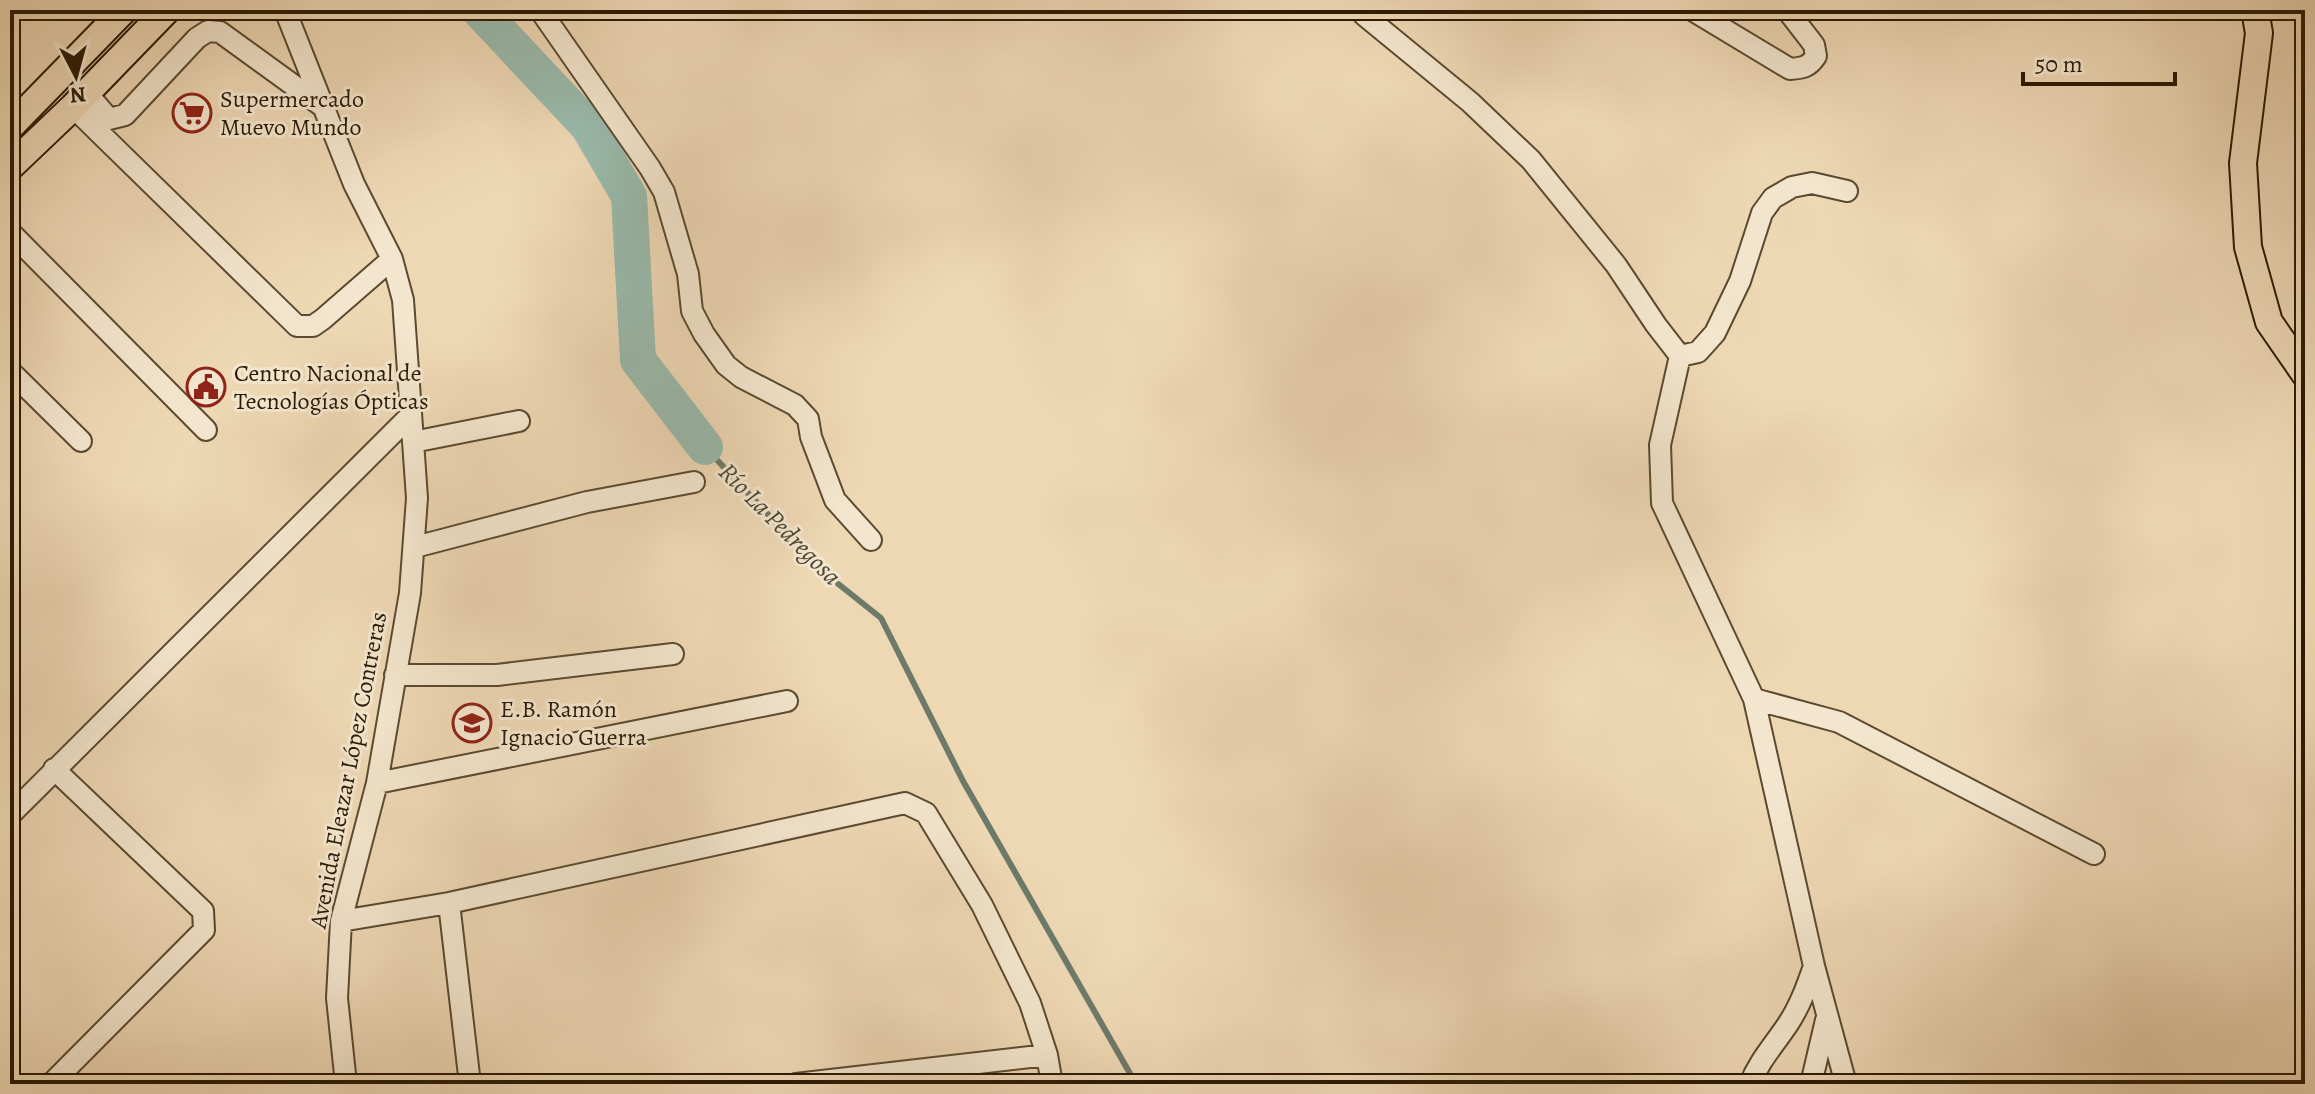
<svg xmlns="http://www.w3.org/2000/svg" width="2315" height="1094" viewBox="0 0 2315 1094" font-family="Alegreya,serif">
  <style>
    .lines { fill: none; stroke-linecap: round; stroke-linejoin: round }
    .stream { stroke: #6d7a69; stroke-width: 6 }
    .river { stroke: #99baac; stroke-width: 36 }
    .minor-casing { stroke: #5b4a31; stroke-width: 24 }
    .major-casing { stroke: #2a1a05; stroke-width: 30 }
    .minor { stroke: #f4e6ce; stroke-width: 20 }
    .major { stroke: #eed8b4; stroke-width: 26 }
    .labels { text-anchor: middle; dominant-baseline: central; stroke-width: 6; stroke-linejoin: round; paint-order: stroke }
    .poi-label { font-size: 24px; fill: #2a1a05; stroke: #f4e6ce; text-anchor: start }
    .street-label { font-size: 24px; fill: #2a1a05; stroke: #f4e6ce }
    .water-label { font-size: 26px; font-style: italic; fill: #4b4a37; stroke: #f4e6ce }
  </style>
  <rect width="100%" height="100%" fill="#eed8b4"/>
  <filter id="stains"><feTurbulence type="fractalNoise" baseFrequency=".0025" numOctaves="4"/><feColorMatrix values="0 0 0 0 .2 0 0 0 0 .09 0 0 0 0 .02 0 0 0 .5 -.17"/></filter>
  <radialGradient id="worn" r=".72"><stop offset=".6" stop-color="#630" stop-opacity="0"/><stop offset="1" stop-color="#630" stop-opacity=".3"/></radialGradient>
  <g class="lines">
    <!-- stream -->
    <path class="stream" d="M705,447L817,567L881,618L963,781L1136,1084"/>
    <!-- river -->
    <path class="river" d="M479,10L588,126L629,196L638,360L705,447"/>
    <!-- minor casing -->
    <g class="minor-casing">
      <path id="minor" d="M285,10L354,184L392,259L403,300L417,498L410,593L377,783L341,921L337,998L346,1084
        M540,10L650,168L664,192L688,274L692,311L704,334L726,365L741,377L795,405L808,419L811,437L835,500L871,540
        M1368,10L1364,15L1470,102L1531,160L1616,265L1656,325L1680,356L1660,445L1662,503L1754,699L1814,966L1846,1084
        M1692,10L1790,69C1803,68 1809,67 1816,56L1814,45L1787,10
        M86,92L109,119L125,115L197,38L208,31L220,32L322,106
        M73,107L297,326H313L323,319L392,259
        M10,232L206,430
        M1680,356L1698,352L1715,333L1740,281L1762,213L1773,198L1792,187L1812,183L1847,191
        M10,371L81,441
        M413,442L519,421
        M415,547L587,502L694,482
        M395,675H497L673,654
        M1754,699L1839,722L2094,854
        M377,783L787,701
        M10,815L410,416
        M449,903L470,1084
        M341,921L449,903L905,803L926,813L982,905L1030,1003L1047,1055L1052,1084
        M51,1084L204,930L203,911L54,769
        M796,1084L1047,1055
        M1750,1084C1759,1061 1774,1045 1788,1024C1800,1006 1807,986 1814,966
        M1811,1084L1826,1020"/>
    </g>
    <!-- major casing -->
    <g class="major-casing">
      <path id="major" d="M2255,10L2259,33L2243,163L2248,247L2269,322L2305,374
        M10,127L124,10
        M10,167L73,107L167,10"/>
    </g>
    <!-- minor -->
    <use href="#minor" class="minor"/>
    <!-- major -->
    <use href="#major" class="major"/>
  </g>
  <!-- icons -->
  <defs>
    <g id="supermarket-ring" transform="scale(2)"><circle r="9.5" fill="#f4e6ce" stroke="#8f2418" stroke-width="1.5"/><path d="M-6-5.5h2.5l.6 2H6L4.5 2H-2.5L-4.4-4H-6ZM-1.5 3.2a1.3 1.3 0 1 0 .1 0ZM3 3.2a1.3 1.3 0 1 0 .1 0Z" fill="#8f2418"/></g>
    <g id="civic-ring" transform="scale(2)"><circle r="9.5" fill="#f4e6ce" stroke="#8f2418" stroke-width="1.5"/><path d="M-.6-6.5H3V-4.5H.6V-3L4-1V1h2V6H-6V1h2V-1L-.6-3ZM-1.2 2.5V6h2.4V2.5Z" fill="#8f2418"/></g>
    <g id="school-ring" transform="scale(2)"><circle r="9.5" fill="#f4e6ce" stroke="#8f2418" stroke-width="1.5"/><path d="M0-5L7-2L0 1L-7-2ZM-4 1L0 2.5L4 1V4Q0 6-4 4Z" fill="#8f2418"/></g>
  </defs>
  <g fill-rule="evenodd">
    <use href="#supermarket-ring" x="192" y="113"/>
    <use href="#civic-ring" x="206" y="387"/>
    <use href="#school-ring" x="472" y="723"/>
  </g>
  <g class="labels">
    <!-- poi labels -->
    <g class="poi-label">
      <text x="220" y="99">Supermercado<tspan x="220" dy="28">Muevo Mundo</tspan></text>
      <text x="234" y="373">Centro Nacional de<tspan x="234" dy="28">Tecnologías Ópticas</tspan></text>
      <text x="500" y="709">E.B. Ramón<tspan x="500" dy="28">Ignacio Guerra</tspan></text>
    </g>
    <!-- street labels -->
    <g class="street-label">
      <text transform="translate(348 770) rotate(-79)">Avenida Eleazar López Contreras</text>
    </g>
    <!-- water labels -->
    <g class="water-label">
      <text transform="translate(780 524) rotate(45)">Río La Pedregosa</text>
    </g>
  </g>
  <!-- margin -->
  <rect width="2315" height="1094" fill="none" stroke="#eed8b4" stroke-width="40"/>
  <rect x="12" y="12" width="2291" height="1070" fill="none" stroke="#2a1a05" stroke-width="4"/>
  <rect x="20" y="20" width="2275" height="1054" fill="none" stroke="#2a1a05" stroke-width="2"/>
  <!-- north arrow -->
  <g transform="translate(76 76) rotate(174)" stroke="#f4e6ce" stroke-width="6" paint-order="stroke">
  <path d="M0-6L14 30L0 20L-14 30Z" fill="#2a1a05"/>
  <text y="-12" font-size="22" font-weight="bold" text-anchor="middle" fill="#2a1a05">N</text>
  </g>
  <!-- scale -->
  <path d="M2023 72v12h152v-12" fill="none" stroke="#2a1a05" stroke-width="4"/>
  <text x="2035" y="72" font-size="24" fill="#2a1a05" stroke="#f4e6ce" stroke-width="6" paint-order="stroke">50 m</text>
  <rect width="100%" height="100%" filter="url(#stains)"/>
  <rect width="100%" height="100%" fill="url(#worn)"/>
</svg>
